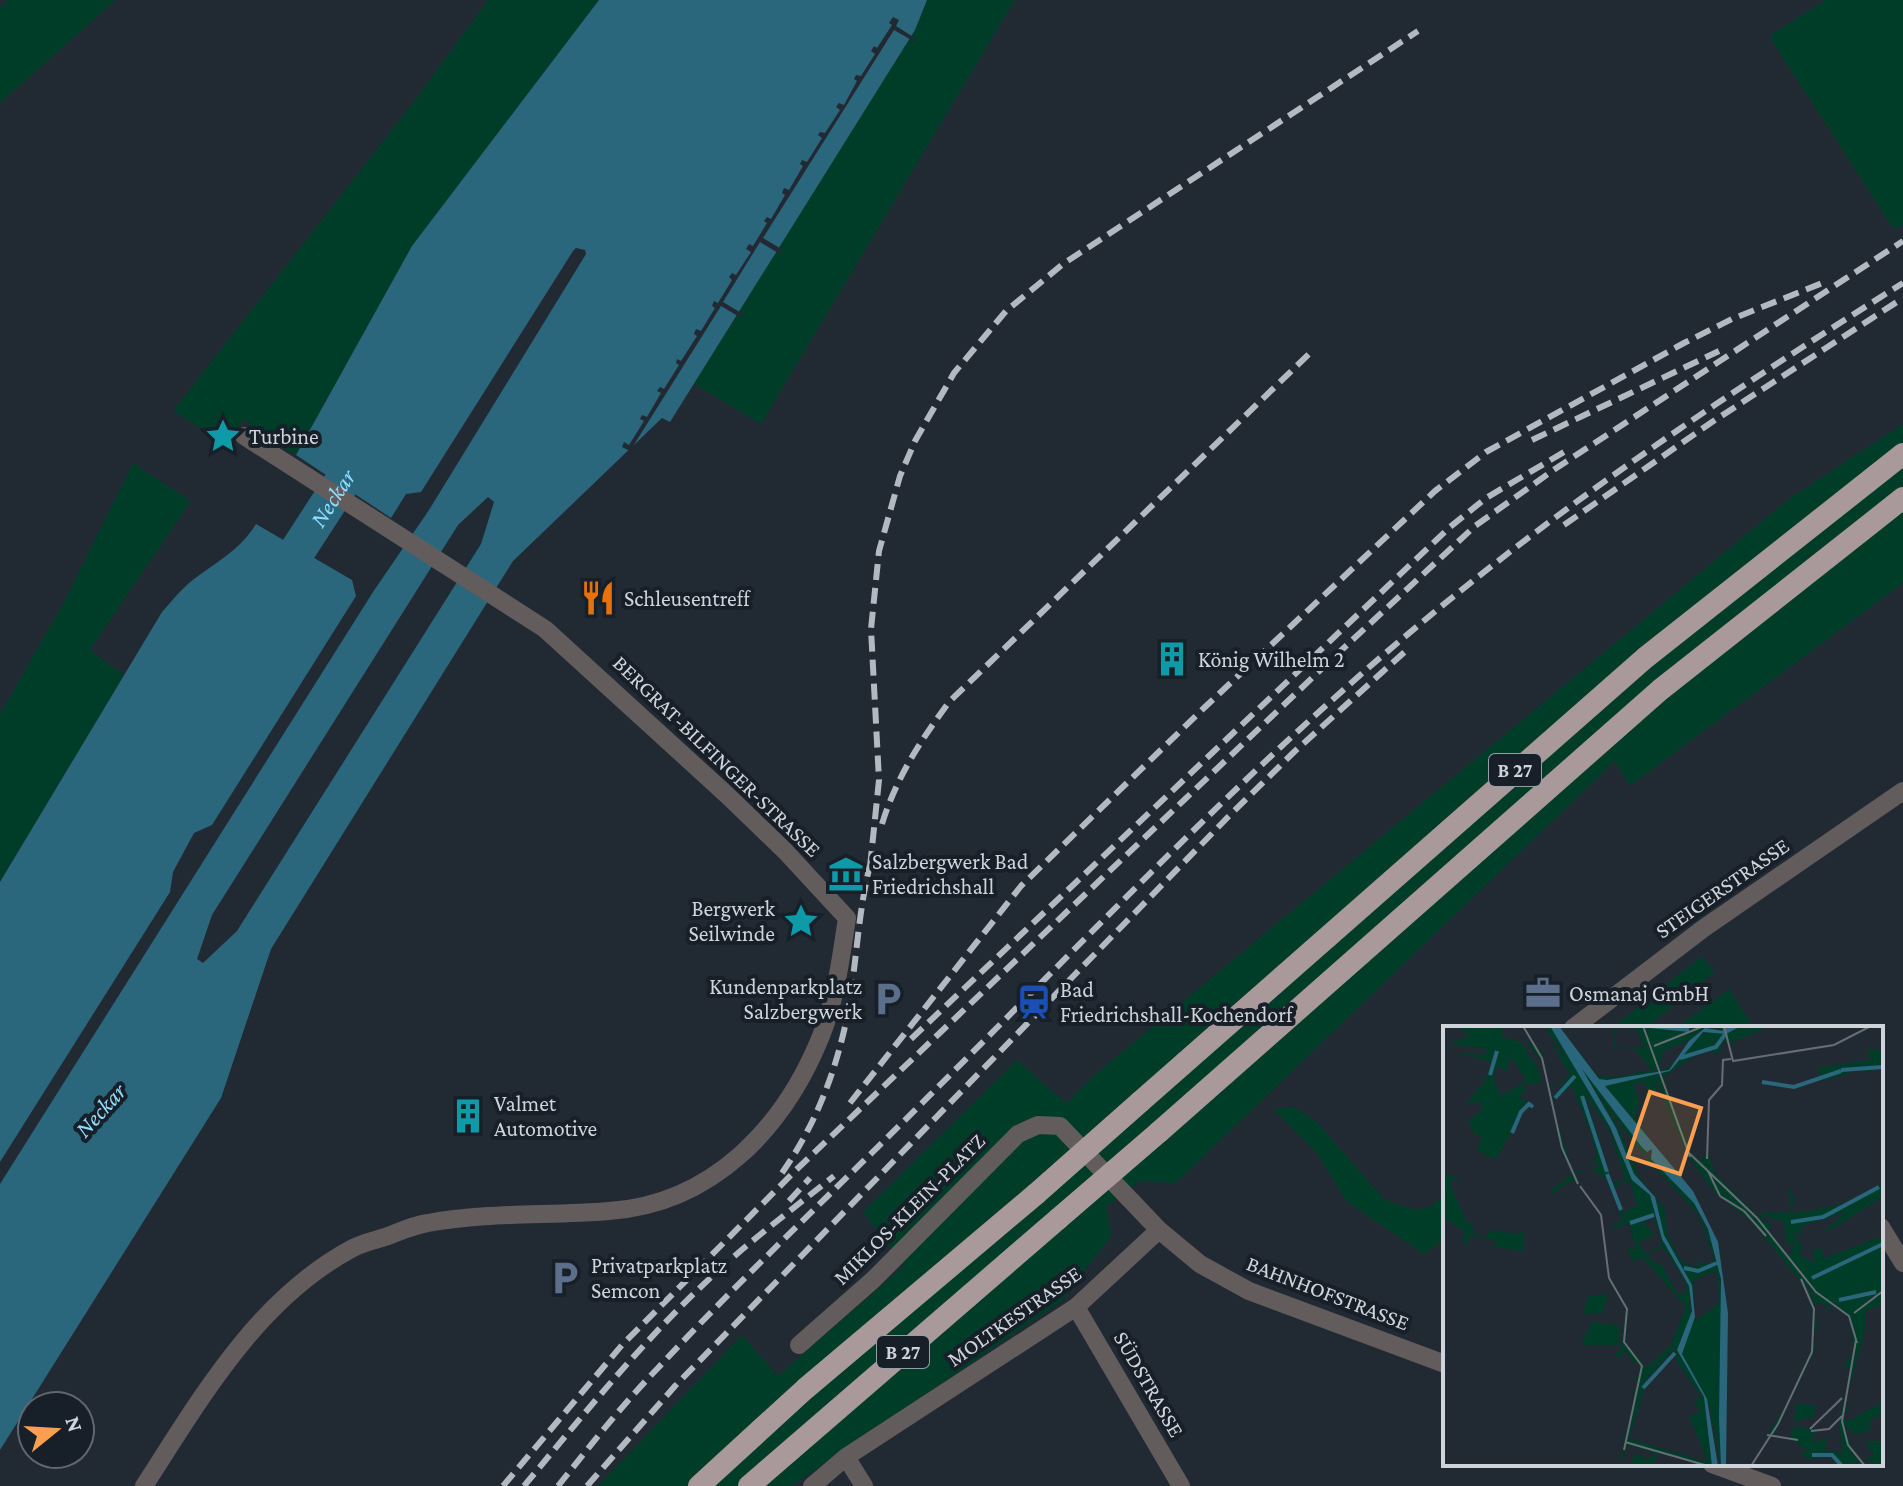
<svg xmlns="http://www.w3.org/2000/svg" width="1903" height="1486" viewBox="0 0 1903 1486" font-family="'Crimson Pro',serif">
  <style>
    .green { fill: #003d29 }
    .water { fill: #2b677c; fill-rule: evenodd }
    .pier { fill: #212933 }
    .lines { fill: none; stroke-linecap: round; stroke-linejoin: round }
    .river { stroke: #2b677c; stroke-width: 36 }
    .minor { stroke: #635c5c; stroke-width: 18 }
    .trunk { stroke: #aa999a; stroke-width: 22 }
    .rail { stroke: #b3b9c0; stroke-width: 6; stroke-dasharray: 16 8; stroke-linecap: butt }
    .trunk-bridge { stroke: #aa999a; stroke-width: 22 }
    .labels { text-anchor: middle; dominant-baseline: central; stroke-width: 8; stroke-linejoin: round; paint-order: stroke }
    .shield { fill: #171f29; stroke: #989ea6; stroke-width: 2 }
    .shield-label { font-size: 20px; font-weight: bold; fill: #cfd4db }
    .poi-label { font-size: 22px; fill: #cfd4db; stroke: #171f29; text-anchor: start }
    .street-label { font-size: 22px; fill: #cfd4db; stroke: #171f29 }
    .water-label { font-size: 24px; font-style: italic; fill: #8eddfc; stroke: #171f29 }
    .inset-river { fill: none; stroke: #2b677c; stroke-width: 4 }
    .inset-road { fill: none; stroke: #676d76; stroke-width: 2 }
    .view { fill: #fa9f4f; fill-opacity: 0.15; stroke: #fa9f4f; stroke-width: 4 }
    .inset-edge { fill: none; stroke: #cfd4db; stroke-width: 4 }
  </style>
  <rect width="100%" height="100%" fill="#212933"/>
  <!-- green -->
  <path class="green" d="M9,0H116L0,103V7Z
    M488,0H599L324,404L296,455L257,432L244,419L230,447L173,411L415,100Z
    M927,0H1015L761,424L694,384L915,30Z
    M1826,0H1903V225L1894,230L1769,36Z
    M1903,424V583L1630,786L1615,761L1176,1183L1140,1181L1106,1207L1112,1235L1062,1301L792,1486H598L742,1335L778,1376L904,1266L863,1212L1017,1060L1066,1103L1098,1072L1790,498Z
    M133,463L191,501L90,650L124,675L0,882V714L63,604Z
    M1702,956L1715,972L1646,1028H1612Z
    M1729,989L1754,1028H1676Z
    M1294,1107L1316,1121L1385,1200L1416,1210L1431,1207L1445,1193V1239L1424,1254L1347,1202L1316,1152L1273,1109Z"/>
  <!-- water -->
  <path class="water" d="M599,0H927L915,30L670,422L662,418L513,561L271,949L221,1098L0,1450V1184L373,592L429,510L586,254L585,250L576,248L573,251L421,492L406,494L391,518L296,455L412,246ZM488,497L494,502L481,544L237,931L203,963L197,959L212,915L458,525Z
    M256,524L352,580L356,596L212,825L194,833L173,872L170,892L0,1162V882L162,612C172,601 182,588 194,579C218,561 240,550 256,524Z"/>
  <!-- pier -->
  <path class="pier" d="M893,17L899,20L896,26L915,38L913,41L894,30L763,238L783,250L780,254L760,242L723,302L743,314L741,318L721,306L630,451L622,447L624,442L629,445L644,421L640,419L642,415L647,417L661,393L657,391L660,387L664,389L679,365L676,363L677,359L681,361L697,336L694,334L696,329L701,331L715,308L712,306L714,301L718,303L732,280L729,277L732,273L736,275L751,252L746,249L749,244L753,246L767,223L764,221L767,217L771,219L785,195L782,193L784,188L789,190L803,166L800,164L802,160L807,162L822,138L818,135L820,132L825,133L840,110L836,107L839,103L844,105L857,81L854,79L856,75L861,76L875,54L871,51L874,46L877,48L892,25L889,23Z"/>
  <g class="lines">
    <!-- river -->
    <path class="river" id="s1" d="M272,590L355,462"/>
    <!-- minor -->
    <path class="minor" d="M1573,1028L1704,928L1903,791
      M1881,1227L1903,1263
      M1076,1307L1181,1486
      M799,1345L874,1279L1018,1134L1038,1125L1060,1126L1159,1230L1200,1264L1249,1291L1445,1364
      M846,1457L864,1486
      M1712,1464L1772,1486
      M144,1486C201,1398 257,1299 353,1248C364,1242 377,1240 388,1236C401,1231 414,1225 428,1223C488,1212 549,1216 609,1211C712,1204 784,1128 821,1036C836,999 841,957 847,918L785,851L727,795L545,629L244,436
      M812,1486L846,1457L1076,1307L1159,1230"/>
    <!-- trunk -->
    <path class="trunk" d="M1140,1102L1645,658L1903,454
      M1159,1132L1660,690L1903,498
      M699,1486L805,1389L1036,1194
      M749,1486L1058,1219"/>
    <!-- rail -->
    <path class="rail" d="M1532,440L1719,351
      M1564,525L1712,422L1903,298
      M882,824C896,778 921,740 949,702L1310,353
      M870,867L879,780L871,629L879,551L900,476L915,441L954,373L1006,311L1063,264L1418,31
      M911,1039L1450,527L1486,498L1564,452
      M850,1103L1021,886L1205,707L1435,491L1486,452L1684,343L1732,319L1825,282
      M782,1173C814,1127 834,1077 846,1022C857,968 857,911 872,858
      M789,1201L810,1178
      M503,1486L622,1345L796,1170L1333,658L1475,526L1555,469L1903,241
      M524,1486C589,1408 653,1328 730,1260C763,1231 799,1204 834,1176
      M558,1486C590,1446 622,1405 658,1368C749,1270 847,1179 941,1084C1097,928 1250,765 1420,624C1572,497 1736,388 1903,283
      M587,1486L675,1386L1228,817L1294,752L1410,647"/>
    <!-- trunk-bridge -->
    <path class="trunk-bridge" d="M1036,1194L1140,1102
      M1058,1219L1159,1132"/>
  </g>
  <!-- icons -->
  <defs>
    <g id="sight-bare" transform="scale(2.76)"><path d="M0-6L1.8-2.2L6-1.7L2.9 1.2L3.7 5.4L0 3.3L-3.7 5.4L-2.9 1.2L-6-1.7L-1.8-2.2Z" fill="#0f9aa8" stroke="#171f29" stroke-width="2.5" paint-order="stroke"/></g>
    <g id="restaurant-bare" transform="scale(2.76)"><path d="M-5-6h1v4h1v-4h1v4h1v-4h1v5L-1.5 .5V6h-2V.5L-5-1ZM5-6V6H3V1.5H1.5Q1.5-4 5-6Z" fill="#e8710a" stroke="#171f29" stroke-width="2.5" paint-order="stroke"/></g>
    <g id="building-bare" transform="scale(2.76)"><path d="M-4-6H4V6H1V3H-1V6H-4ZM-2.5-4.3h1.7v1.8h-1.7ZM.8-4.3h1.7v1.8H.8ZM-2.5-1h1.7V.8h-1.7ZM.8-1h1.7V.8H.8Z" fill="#0f9aa8" stroke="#171f29" stroke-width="2.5" paint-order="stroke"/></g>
    <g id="museum-bare" transform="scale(2.76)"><path d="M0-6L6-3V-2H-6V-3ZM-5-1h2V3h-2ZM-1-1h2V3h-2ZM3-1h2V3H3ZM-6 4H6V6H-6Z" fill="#0f9aa8" stroke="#171f29" stroke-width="2.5" paint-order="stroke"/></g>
    <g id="office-bare" transform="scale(2.76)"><path d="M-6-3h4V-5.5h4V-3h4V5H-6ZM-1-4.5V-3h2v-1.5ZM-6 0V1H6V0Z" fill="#5c6f8a" stroke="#171f29" stroke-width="2.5" paint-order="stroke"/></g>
    <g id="parking-bare" transform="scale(2.76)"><path d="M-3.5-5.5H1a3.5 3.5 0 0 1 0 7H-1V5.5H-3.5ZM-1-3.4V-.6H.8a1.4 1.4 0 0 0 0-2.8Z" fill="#5c6f8a" stroke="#171f29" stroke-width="2.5" paint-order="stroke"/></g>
    <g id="station-bare" transform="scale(2.76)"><path d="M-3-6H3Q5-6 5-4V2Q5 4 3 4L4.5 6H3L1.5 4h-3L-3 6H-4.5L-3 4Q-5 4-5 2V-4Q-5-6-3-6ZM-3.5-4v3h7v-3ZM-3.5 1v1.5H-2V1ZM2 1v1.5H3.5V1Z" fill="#1a4fb4" stroke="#171f29" stroke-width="2.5" paint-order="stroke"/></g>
  </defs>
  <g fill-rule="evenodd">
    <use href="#sight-bare" x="223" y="436"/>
    <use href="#restaurant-bare" x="598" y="598"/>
    <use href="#building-bare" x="1172" y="659"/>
    <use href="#museum-bare" x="846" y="874"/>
    <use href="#sight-bare" x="801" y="921"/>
    <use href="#office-bare" x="1543" y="993"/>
    <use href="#parking-bare" x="888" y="999"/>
    <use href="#station-bare" x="1034" y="1002"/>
    <use href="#building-bare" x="468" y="1116"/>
    <use href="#parking-bare" x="565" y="1278"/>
  </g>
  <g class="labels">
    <!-- shield labels -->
    <g class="shield">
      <rect x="1489" y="754" width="52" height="32" rx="6"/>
      <rect x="877" y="1336" width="52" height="32" rx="6"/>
    </g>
    <g class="shield-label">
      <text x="1515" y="770">B 27</text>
      <text x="903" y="1352">B 27</text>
    </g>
    <!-- poi labels -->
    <g class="poi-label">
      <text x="249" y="436">Turbine</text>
      <text x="624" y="598">Schleusentreff</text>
      <text x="1198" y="659">König Wilhelm 2</text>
      <text x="872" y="861">Salzbergwerk Bad<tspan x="872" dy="25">Friedrichshall</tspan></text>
      <text x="775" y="908" text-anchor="end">Bergwerk<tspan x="775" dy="25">Seilwinde</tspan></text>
      <text x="862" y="986" text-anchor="end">Kundenparkplatz<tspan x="862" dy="25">Salzbergwerk</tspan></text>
      <text x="1060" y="989">Bad<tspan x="1060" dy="25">Friedrichshall-Kochendorf</tspan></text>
      <text x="1569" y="993">Osmanaj GmbH</text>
      <text x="494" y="1103">Valmet<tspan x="494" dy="25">Automotive</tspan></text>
      <text x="591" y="1265">Privatparkplatz<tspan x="591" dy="25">Semcon</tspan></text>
    </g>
    <!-- street labels -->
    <g class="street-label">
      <text transform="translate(717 756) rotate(44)">BERGRAT-BILFINGER-STRASSE</text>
      <text transform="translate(1722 888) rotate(-35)">STEIGERSTRASSE</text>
      <text transform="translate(909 1209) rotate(-45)">MIKLOS-KLEIN-PLATZ</text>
      <text transform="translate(1328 1293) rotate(21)">BAHNHOFSTRASSE</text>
      <text transform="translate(1014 1316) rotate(-35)">MOLTKESTRASSE</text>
      <text transform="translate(1149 1384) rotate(60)">SÜDSTRASSE</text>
    </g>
    <!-- water labels -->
    <g class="water-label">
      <text stroke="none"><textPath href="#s1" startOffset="110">Neckar</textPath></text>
      <text transform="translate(100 1110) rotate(-48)">Neckar</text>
    </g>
  </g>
  <!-- overview -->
  <g transform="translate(1443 1026)">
    <rect width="440" height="440" fill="#212933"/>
    <path d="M12,0L59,2V11L78,16L96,44L98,57L79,59L83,64L77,71L86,78L52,134L34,124L39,111L32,109L25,96L40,83L35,74L26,80L25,76L44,52L28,50H44L48,36L13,26L42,29L43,23L6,18L28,9ZM68,30L83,55L58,70L50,52L55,41L64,45ZM101,0H107L162,92L189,153L207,169L219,213L247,263L248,292L234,324L261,371L269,440L215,427L211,440H188L191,429L202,431L201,436L212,427L185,419L176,440L182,410H172L184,409L193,369L188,365L195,363L197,356L191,354L198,346L195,335L190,337L183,324L177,332L173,330V324L177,329L183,283L165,254L185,281L183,317L204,342L227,320L243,281L200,232L190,235L184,222L193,223L186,197L172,203L170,198L178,197L176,184L163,153L149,144L156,139L148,134L154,132L149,110L129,60L110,74V83L130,145L144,144L132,147L137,160L129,154L110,168L107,165L130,148L118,123L99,35L80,12L99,25L106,61L120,52L107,63L109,73L127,48L108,18L123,32ZM142,67L166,104L183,155L169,157ZM187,155L194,181L182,185V193L171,161ZM211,190L219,219L203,228L195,217L211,209L200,194ZM220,221L240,252L244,265L240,268L234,267L218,237L214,240L204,229ZM232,322L234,336L258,370L251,375L257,386L246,390L265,436L186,413L205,352ZM116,0L155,50L173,51L209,44L192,23L171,21V0H190L205,28L192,0H266L246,15L226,44L164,54L156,53ZM174,1L191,3L201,22L172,20ZM245,14L230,40L216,45L219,26ZM279,0L283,7L298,0H328L290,16L293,21L287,15L278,17L277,29L262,23L220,51L237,99L248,92L238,100L248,127L259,135L265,125L272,147L317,193L319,187L348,186L345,160L351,170L349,186L356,187L408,176L440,157V171L392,201L377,209L403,186L358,201L359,208L350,207L360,220L356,228L368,236L372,235L369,225L378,222L381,232L440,210V278L422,285V305L402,377L405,384L399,390L405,395L440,376V388L427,394V405L413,408L401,400L411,427L426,440L414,435L409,440L406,430L407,440H396L395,433L383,428L366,434L358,428L364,425L348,412L351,400L377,405L368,411L373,417L384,411L382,424L400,427L396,396L408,343L400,342L408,327V340L411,320L406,291L386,277V285L379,276L372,279L367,262L362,256L368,269L373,288L374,302L372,321L371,326L332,407L324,409L348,373L373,312L365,264L308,195L273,168L244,129L213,52L214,69L206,71L202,56L190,59L197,76L192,91L206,112L162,60L227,45L250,13ZM321,190L341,196L344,220L352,214L347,230L326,205L329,198L319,195ZM425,23L440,24V42L423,46L407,42L406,48L377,55L375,42L427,34ZM138,42L185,99L204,126L201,130L148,59L173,96L197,152L222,183L224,207L237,234L254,243V235L263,239L272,234L255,188L203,132L205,130L251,177L271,219L279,267L278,440L267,383L239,328L253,285L249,259L221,209L212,171L191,148L173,102L144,57ZM273,245L277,276L253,295L250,254ZM0,146L19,155L10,153L7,158L24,197L31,199L30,206L44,212L46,204L76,208L81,204V225L43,220L39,218L52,221L53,215L27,209L24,219L20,217L21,205L1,192ZM146,265V271L166,268L159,287L140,288ZM149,296L177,300L175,319H138ZM354,377L373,380L372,390L351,396ZM437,408H440V437L437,439L422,433L431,429L421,415H439Z" fill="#003d29" fill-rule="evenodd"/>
    <path d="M107,0H116L156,53L164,54L226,44L246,15L262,2L280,5L279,0H298L283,8L260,6L227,45L162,60L250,165L275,216L285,287L283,440H278L276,392L278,253L265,203L251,177L208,133L209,123L204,126L198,120L139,43L173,102L191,148L212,171L221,209L249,259L252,291L239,328L264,373L275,440H269L261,371L234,324L249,285L246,260L219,213L207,169L189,154L167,101Z" fill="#2b677c"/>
    <path class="inset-river" d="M207,0L246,4M237,32L273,21L283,7M398,44L440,41M47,49L54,25M319,56L351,61L398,45M139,70L164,146M112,72L132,50M69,107L78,86L86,78L90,81M164,148L178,184M348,196L380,191L436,161M187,197L211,189M241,242L255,245L274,237M369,252L440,218M396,274L433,266M200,362L232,327M369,429H389L399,440"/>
    <path class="inset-road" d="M80,0L99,32L119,122L135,158M200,0L247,131M281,0L290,35L391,19L428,0M211,20L261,0M245,126L314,192L373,266L406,290L414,317M264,133L266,74L279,59L280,34L288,33M265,145L277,170L301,185L323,210M137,160L158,189L166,252L184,283L181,316L199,340L181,424M411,287L440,265M413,314L399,395L405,419L422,440M367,403L399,372M368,405L386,403L399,390M324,409L355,414M182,416L265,440M308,440L335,398L369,326L371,283L358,253"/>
    <path class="view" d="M207,66L258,82L237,148L185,131Z"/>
    <rect width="440" height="440" class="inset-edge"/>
  </g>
  <!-- north arrow -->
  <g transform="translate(56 1430) rotate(72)"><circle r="38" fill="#171f29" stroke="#616770" stroke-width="2"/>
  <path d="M0-6L14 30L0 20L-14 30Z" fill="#fa9f4f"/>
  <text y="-12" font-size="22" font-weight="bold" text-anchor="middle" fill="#cfd4db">N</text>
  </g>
</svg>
